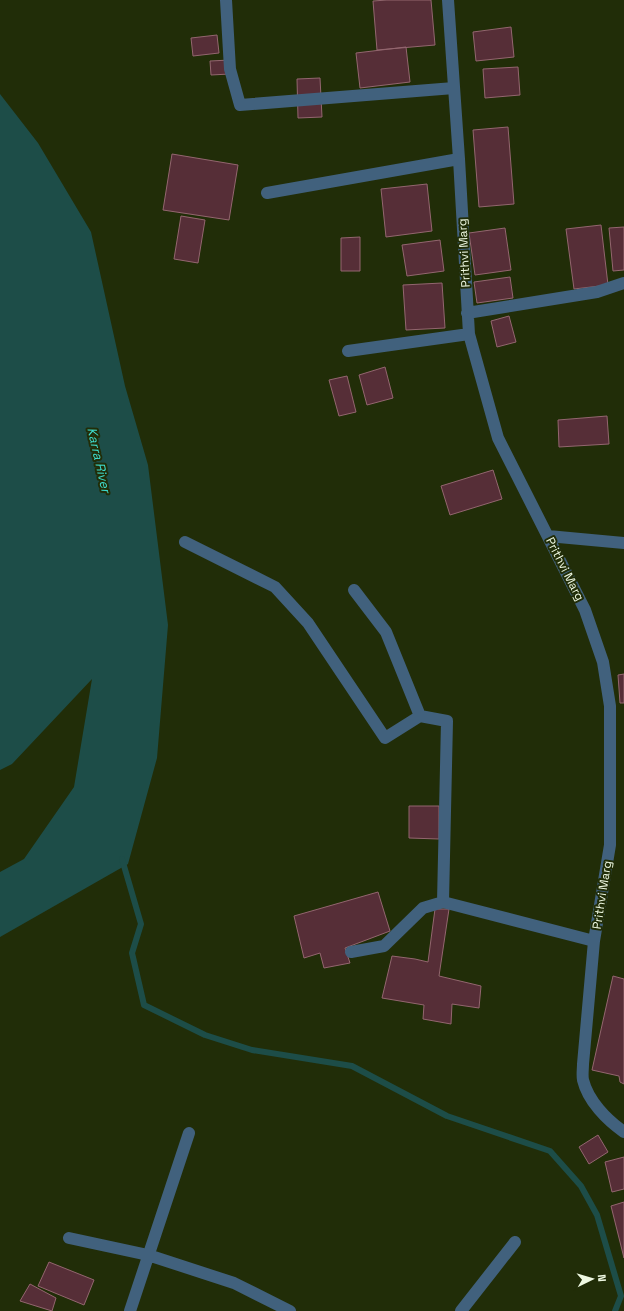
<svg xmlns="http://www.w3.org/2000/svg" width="624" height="1311" viewBox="0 0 624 1311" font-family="'Space Grotesk',sans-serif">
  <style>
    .water { fill: #1d4d48 }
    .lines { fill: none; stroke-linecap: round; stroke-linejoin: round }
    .stream { stroke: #1d4d48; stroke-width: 6 }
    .building { fill: #562e37; stroke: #93666f }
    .minor { stroke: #41617d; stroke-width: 12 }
    .labels { text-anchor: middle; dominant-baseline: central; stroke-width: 4; stroke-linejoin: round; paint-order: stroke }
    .street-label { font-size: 12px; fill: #eff9e3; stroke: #212d08 }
    .water-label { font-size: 13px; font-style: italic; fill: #3edbcd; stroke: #212d08 }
  </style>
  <rect width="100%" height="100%" fill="#212d08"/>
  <!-- water -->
  <path class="water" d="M0,94L38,143L91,232L125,386L148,465L168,625L157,758L128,864L0,937V872L24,859L74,787L92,679L12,764L0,770Z"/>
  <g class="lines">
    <!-- stream -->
    <path class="stream" d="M122,859L141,924L132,953L144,1005L205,1035L252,1050L352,1066L447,1116L550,1151L581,1186L597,1215L621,1296L615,1311"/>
  </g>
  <!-- building -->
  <path class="building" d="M387,0H431L435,45L377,50L373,1Z
    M511,27L514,57L476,61L473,32Z
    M217,35L219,53L193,56L191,38Z
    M406,47L410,82L360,88L356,53Z
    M230,60V74L211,75L210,61Z
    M518,67L520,95L485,98L483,69Z
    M320,78L322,117L298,118L297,79Z
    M508,127L514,204L479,207L473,130Z
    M172,154L238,165L229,220L163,210Z
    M427,184L432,231L386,237L381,189Z
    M181,216L205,220L198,263L174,259Z
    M601,225L608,285L574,289L566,229Z
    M624,227V270L613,271L609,228Z
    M505,228L511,270L475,275L469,233Z
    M360,237V271H341V238Z
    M440,240L444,271L407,276L402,245Z
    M510,277L513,298L477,303L474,282Z
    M442,283L445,328L406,330L403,285Z
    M509,316L516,342L497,347L491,321Z
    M385,367L393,398L367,405L359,375Z
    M347,376L356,412L339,416L329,380Z
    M607,416L609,444L559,447L558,420Z
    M493,470L502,499L450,515L441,486Z
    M624,674V703H620L618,675Z
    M409,806H439V839L409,838Z
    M378,892L390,931L345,948L350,963L324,968L320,953L304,958L294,916Z
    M435,909H449L439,976L481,986L479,1008L452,1004L451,1024L423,1019L424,1005L382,998L392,956L415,959L428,962Z
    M613,976L624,979V1084L620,1082L619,1076L592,1070Z
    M598,1135L608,1152L589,1164L579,1147Z
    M624,1157V1189L612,1192L605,1162Z
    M624,1202V1258L611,1206Z
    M49,1262L94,1280L84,1305L38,1286Z
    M30,1284L56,1298L52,1311L20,1301Z"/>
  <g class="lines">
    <!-- minor -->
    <path class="minor" d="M226,0L230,69L240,105L454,88
      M448,0L459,159L469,334L498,438L585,610L603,662L610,706V845L594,941L583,1064C583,1069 582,1075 583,1080C588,1101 607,1120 624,1132
      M267,193L459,159
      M467,313L597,292L624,283
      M348,351L469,334
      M548,536L624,543
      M185,542L275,587L308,623L385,738L420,716L447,721L443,902
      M354,590L386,632L420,716
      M351,952L384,946L423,908L443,902L594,941
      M69,1238L148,1255L234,1283L290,1311
      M130,1311L189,1133
      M461,1311L515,1242"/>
  </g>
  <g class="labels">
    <!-- street labels -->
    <g class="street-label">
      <text transform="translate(464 253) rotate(-93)">Prithvi Marg</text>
      <text transform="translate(565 569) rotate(63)">Prithvi Marg</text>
      <text transform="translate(602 895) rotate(-81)">Prithvi Marg</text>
    </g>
    <!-- water labels -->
    <g class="water-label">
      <text transform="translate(99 460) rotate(77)">Karra River</text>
    </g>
  </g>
  <!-- north arrow -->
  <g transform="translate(592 1279) rotate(85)" stroke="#212d08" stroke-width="3" paint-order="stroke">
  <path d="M0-3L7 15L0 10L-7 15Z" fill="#eff9e3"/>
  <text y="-6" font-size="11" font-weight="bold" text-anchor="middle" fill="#eff9e3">N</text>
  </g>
</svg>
